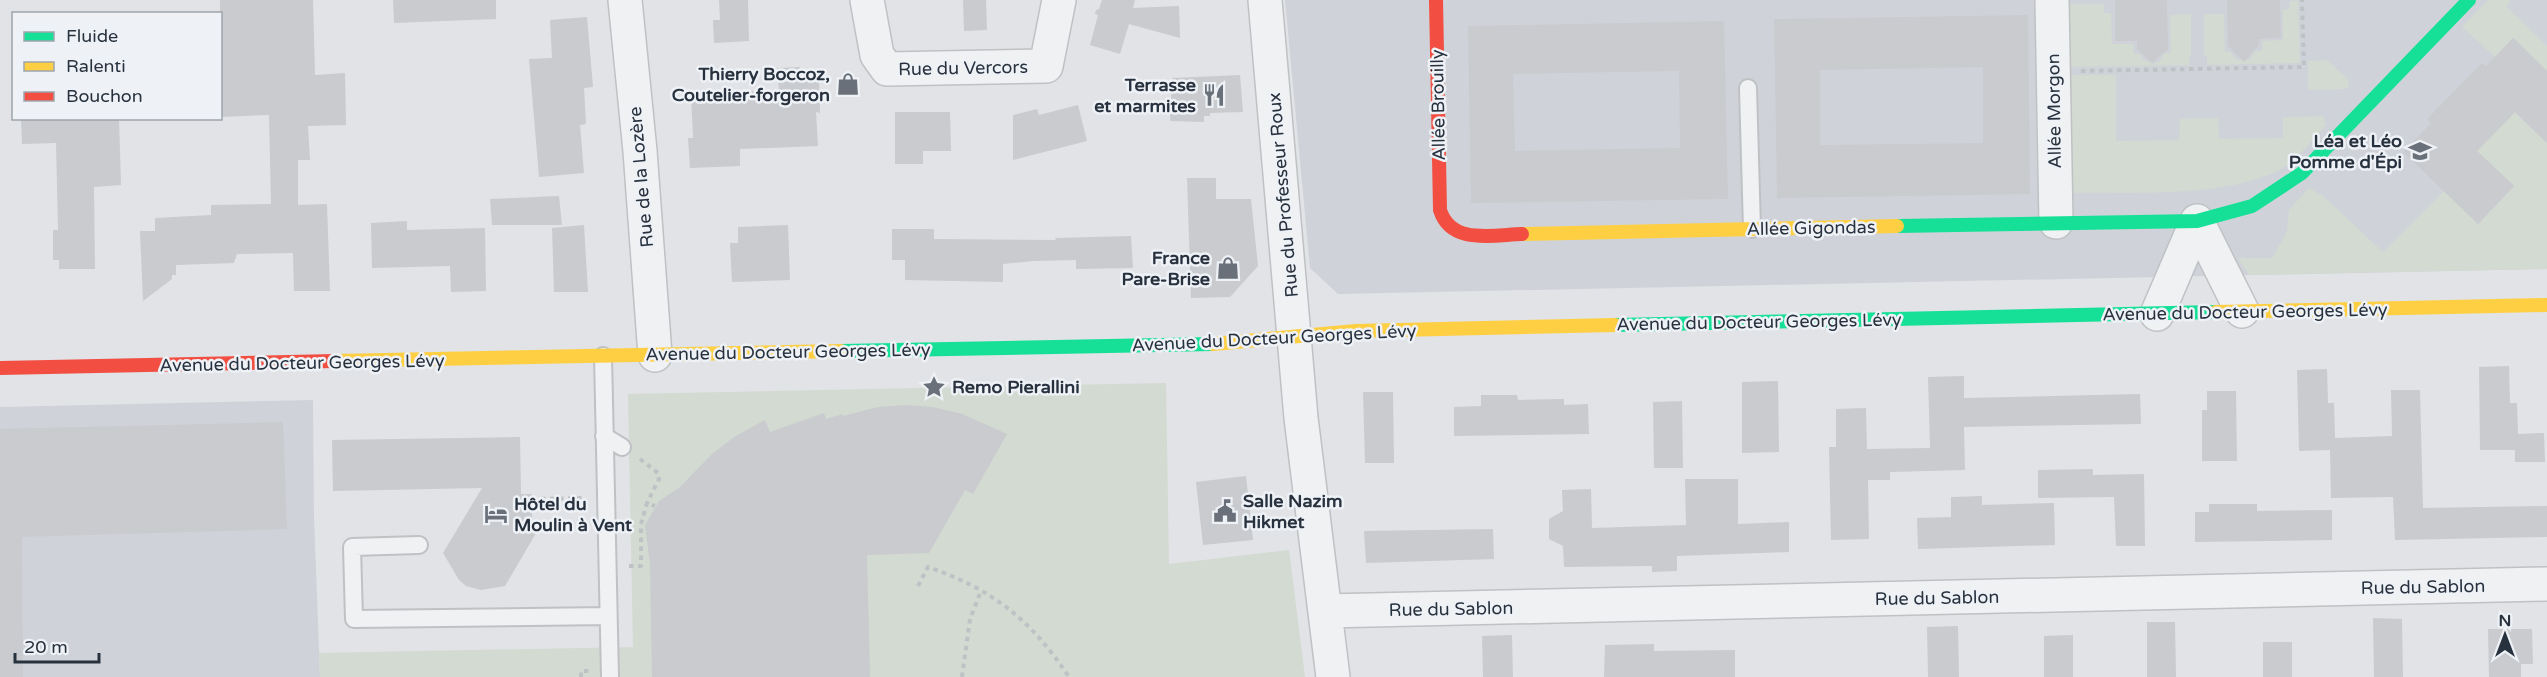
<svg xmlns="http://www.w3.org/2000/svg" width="2547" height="677" viewBox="0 0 2547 677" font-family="'Varela Round',sans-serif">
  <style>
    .built { fill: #cfd3d9 }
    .green { fill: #d2dad1 }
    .building { fill: #c9cbce; fill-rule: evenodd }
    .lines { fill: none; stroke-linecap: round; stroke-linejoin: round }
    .lane-casing { stroke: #bfc1c4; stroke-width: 20 }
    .street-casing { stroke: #bfc1c4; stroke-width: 36 }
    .path { stroke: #bfc2c5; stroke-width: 4; stroke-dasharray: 4.5 4.5; stroke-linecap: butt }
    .lane { stroke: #f0f1f3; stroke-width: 16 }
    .street { stroke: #f0f1f3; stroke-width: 33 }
    .fast { stroke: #16e098; stroke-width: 14 }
    .slow { stroke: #ffcf43; stroke-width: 14 }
    .jam { stroke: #f24e42; stroke-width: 14 }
    .labels { text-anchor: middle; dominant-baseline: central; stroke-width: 5; stroke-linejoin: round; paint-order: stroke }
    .street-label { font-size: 18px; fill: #28323f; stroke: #eef2f6 }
    .poi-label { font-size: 18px; font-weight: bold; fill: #28323f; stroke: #eef2f6; text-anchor: end }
  </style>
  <rect width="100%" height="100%" fill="#e1e3e6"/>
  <!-- built -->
  <path class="built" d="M1285,0H2547V269L1338,294L1310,268Z
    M313,400L314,518L320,677H0V407Z"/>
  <!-- green -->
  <path class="green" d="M2488,0H2511L2506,6L2547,46V71L2514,38L2495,57L2462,27Z
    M2290,1H2298L2300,63L2207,65V56H2204V14H2224L2225,52H2231L2237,60H2249L2255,51H2262V41L2283,40V10L2289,9Z
    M2065,4H2104V13H2111L2112,44H2133L2134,54H2140L2142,59L2153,64L2159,62L2164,53H2171L2170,15L2191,14V57H2189V65L2066,67Z
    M2327,60L2348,79L2349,87L2344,89L2308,90V61Z
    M2066,75H2116V141L2179,140L2180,119L2218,118L2219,139L2283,138V117L2323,116L2326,125C2312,140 2298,160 2279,170C2226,198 2131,192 2070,193Z
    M2515,112L2547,143V269L2249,275L2238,258H2272L2287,232L2289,210L2309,188L2323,196L2383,252L2444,191L2478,224L2514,186L2477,151Z
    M1166,383L1169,564L1289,550L1305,677H320L319,653L633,647L628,394Z"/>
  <!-- building -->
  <path class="building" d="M220,0H313L315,75L345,73L346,125L308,126L310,160H298V205L327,204L330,291H294L293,253L237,254L234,263L176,265V275H172V279L143,301L140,231H155V218L211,215V205L271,204L269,115L220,117Z
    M393,0H496V19L394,23Z
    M719,0H748L749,41L714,43L713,20H720Z
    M963,0H986L987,30L964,31Z
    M1102,0H1135L1133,8L1179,6L1180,38L1129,24L1120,54L1090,45L1098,15L1095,14L1096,10L1099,9Z
    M2115,0H2167L2168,49L2152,63L2137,49V41H2115Z
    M2227,0H2280L2281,38L2259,39V45L2244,62L2228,46Z
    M2028,15L2030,194L1777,198L1774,19ZM1983,67V143L1820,145V70Z
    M587,17L593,87L584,88L586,124L580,125L584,173L539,177L529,59L552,58L550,20Z
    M1724,21L1728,199L1471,203L1468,26ZM1679,71L1680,148L1515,151L1513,74Z
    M2513,38L2547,71V143L2515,112L2477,151L2514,186L2478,224L2403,152L2431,123L2427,119L2482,63L2486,66Z
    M800,67V80L819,79L820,113L816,112L818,146L740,149V166L690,168L688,138H693L691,96L744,91H779L777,68Z
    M1240,75L1243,112L1210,113V116H1204V122L1170,121L1172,78Z
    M1078,105L1087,141L1013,160V115L1037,109L1039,115Z
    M895,112H950L951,151H923V164H895Z
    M21,118H119L121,185L94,187L95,269H59V260H53V230H58L56,143L22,144Z
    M1187,178H1216V199H1251L1258,266L1230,297L1191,298Z
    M559,196L562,225H492L490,199Z
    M407,221V230L485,228L486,291L451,292L450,266L372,268L371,223Z
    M584,225L588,292H554L552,228Z
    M788,225L790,280L732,282L730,243H738V227Z
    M892,229H934V239L1056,240L1055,238L1131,236L1133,268L1076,269V260L1034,261L1003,264V282L905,280V260H892Z
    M2509,366L2510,403H2517L2518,434L2544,433L2545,462H2515V450H2480L2479,367Z
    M2327,369L2328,403H2334L2335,438L2392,436L2391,390H2420L2423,508L2547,506V537L2395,540L2393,497L2331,498L2330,450L2299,451L2297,370Z
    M1964,376V398L2140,394L2141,424L1964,427L1965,470L1890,472V480H1868L1869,539L1831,540L1829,447H1836V409L1866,408L1867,449L1930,448L1928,377Z
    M1778,381L1779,452L1742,453V382Z
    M2207,391H2236L2237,461H2202V410H2207Z
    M1363,392H1393L1394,463H1365Z
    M1481,395H1517L1518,400L1564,399V405L1588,404L1589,434L1454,436V407L1481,406Z
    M1682,401L1683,468H1654L1653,402Z
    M905,405L933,407L962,414L1007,434L973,494L965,490L929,553L867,555L870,677H652L650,564L645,525L659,501L680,487L711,455L734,437L765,420L770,432L824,413L826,419L842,414L843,416L878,407Z
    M283,422L287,529L22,537L23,677H0V429Z
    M520,437L521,494H532V524L539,528L505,586L481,590L466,586L459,580L443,553L482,488L333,491L332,440Z
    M2093,469V475L2144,474L2145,546H2116L2114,497L2038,498V470Z
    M1246,476L1253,540L1203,545L1196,482Z
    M1685,479H1738V524L1789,522V552L1677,556V571L1652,572V566L1564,567L1563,546L1549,539V519L1563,511L1562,490L1591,489L1592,528L1686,525Z
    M1982,496V505L2054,503L2055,545L1918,549L1917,518L1951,517V497Z
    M2209,504H2257V511L2332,510V540L2195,542V512H2209Z
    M1493,529L1494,559L1366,563L1364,531Z
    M2373,618L2402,619L2403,677H2374Z
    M2147,622H2175L2176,677H2147Z
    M1958,626L1959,677H1928L1927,627Z
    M2488,629H2532L2533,664H2521V677H2489Z
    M1512,635L1513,677H1483L1482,636Z
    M2073,635V677H2044V636Z
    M2263,642H2292V677H2263Z
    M1654,644V651L1735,650V677H1604L1605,645Z"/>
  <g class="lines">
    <!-- lane casing -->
    <g class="lane-casing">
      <path id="lane" d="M1748,88L1752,229
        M603,356L610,677
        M604,436L622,447
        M419,545L352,547L354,619L608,616"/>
    </g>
    <!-- street casing -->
    <g class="street-casing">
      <path id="street" d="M625,0L640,151L655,355
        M867,0L877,55L887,69L1046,66L1059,0
        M1265,0L1301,418L1333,677
        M2052,0L2056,222
        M2197,221L2242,311
        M2157,314L2197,221
        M1326,611L2547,584"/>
    </g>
    <!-- path -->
    <path class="path" d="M2081,71L2304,67L2302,0
      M640,459L658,473L659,479L647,503
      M532,499L585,498
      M629,566H641V524L647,503L655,506
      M918,586L928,567C994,590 1031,620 1069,677
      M581,677V671H589
      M962,677L970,619L981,591"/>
    <!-- lane -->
    <use href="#lane" class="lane"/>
    <!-- street -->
    <use href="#street" class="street"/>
    <!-- fast -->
    <path class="fast" d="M1897,226L2197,221L2252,206L2302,173L2469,0
      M1615,325L2216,312
      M841,351L1213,344"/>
    <!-- slow -->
    <path class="slow" d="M1522,234L1897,226
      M2216,312L2547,305
      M1213,344L1356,331L1615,325
      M334,361L841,351"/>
    <!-- jam -->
    <path class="jam" d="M1436,0L1440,210C1451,245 1492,235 1522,234
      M0,368L334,361"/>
  </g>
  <!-- icons -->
  <defs>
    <g id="shop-bare" transform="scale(1.8)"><path d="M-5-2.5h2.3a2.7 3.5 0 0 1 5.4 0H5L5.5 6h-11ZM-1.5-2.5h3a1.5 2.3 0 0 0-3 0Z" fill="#697079" stroke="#eef2f6" stroke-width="2.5" paint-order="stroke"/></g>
    <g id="restaurant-bare" transform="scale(1.8)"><path d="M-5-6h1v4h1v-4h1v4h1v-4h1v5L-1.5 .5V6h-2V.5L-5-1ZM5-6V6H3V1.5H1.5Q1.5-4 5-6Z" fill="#697079" stroke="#eef2f6" stroke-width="2.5" paint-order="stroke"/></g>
    <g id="school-bare" transform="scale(1.8)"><path d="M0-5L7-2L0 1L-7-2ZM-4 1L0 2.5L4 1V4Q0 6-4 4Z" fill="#697079" stroke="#eef2f6" stroke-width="2.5" paint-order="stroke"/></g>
    <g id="sight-bare" transform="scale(1.8)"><path d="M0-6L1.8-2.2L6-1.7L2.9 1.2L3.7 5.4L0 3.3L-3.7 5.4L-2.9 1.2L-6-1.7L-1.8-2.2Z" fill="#697079" stroke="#eef2f6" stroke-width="2.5" paint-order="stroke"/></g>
    <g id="civic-bare" transform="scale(1.8)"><path d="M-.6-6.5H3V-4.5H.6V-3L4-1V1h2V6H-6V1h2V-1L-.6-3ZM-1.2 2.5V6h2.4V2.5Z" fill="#697079" stroke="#eef2f6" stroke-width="2.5" paint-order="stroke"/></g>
    <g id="hotel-bare" transform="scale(1.8)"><path d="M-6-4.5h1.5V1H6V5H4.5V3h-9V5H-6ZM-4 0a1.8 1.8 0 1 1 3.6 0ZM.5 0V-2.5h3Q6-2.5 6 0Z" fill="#697079" stroke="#eef2f6" stroke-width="2.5" paint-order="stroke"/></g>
  </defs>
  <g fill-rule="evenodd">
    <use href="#shop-bare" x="848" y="84"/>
    <use href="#restaurant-bare" x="1214" y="95"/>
    <use href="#school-bare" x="2420" y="151"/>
    <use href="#shop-bare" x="1228" y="268"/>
    <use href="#sight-bare" x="934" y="387"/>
    <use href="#civic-bare" x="1225" y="511"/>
    <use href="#hotel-bare" x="496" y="514"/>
  </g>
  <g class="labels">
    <!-- street labels -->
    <g class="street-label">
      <text transform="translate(963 68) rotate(-1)">Rue du Vercors</text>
      <text transform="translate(1438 105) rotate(-91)">Allée Brouilly</text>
      <text transform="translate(2054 111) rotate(-91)">Allée Morgon</text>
      <text transform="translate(641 177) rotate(-95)">Rue de la Lozère</text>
      <text transform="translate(1283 195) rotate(-95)">Rue du Professeur Roux</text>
      <text transform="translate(1811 228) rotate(-1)">Allée Gigondas</text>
      <text transform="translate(2245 312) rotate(-1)">Avenue du Docteur Georges Lévy</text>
      <text transform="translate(1759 322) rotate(-1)">Avenue du Docteur Georges Lévy</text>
      <text transform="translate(1274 338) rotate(-3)">Avenue du Docteur Georges Lévy</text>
      <text transform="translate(788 352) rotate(-1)">Avenue du Docteur Georges Lévy</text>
      <text transform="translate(302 363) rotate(-1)">Avenue du Docteur Georges Lévy</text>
      <text transform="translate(2423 587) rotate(-1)">Rue du Sablon</text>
      <text transform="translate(1937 598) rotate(-1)">Rue du Sablon</text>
      <text transform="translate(1451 609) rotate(-1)">Rue du Sablon</text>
    </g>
    <!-- poi labels -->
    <g class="poi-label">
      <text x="830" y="74">Thierry Boccoz,<tspan x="830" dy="21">Coutelier-forgeron</tspan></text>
      <text x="1196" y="85">Terrasse<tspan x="1196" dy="21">et marmites</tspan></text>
      <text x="2402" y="141">Léa et Léo<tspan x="2402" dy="21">Pomme d'Épi</tspan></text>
      <text x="1210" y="258">France<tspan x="1210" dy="21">Pare-Brise</tspan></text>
      <text x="952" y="387" text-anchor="start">Remo Pierallini</text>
      <text x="1243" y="501" text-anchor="start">Salle Nazim<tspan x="1243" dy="21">Hikmet</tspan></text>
      <text x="514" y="504" text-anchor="start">Hôtel du<tspan x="514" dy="21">Moulin à Vent</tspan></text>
    </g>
  </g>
  <!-- legend -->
  <rect x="12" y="12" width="210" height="108" fill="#eef2f6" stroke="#9fa5ad" stroke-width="1.5"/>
  <rect x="24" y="32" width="30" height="9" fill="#16e098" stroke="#9fa5ad" stroke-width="1.5"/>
  <text x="66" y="42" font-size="18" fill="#28323f">Fluide</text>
  <rect x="24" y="62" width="30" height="9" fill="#ffcf43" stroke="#9fa5ad" stroke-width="1.5"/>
  <text x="66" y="72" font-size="18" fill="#28323f">Ralenti</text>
  <rect x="24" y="92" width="30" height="9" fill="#f24e42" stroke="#9fa5ad" stroke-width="1.5"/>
  <text x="66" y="102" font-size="18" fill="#28323f">Bouchon</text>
  <!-- north arrow -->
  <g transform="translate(2505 635)" stroke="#eef2f6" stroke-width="4.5" paint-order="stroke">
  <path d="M0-4.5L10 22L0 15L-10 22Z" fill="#28323f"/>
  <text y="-9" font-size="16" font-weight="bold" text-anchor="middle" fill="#28323f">N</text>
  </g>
  <!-- scale -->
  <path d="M15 653v9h84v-9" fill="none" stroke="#28323f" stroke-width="3"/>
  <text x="24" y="653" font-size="18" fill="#28323f" stroke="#eef2f6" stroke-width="4.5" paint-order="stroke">20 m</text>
</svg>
